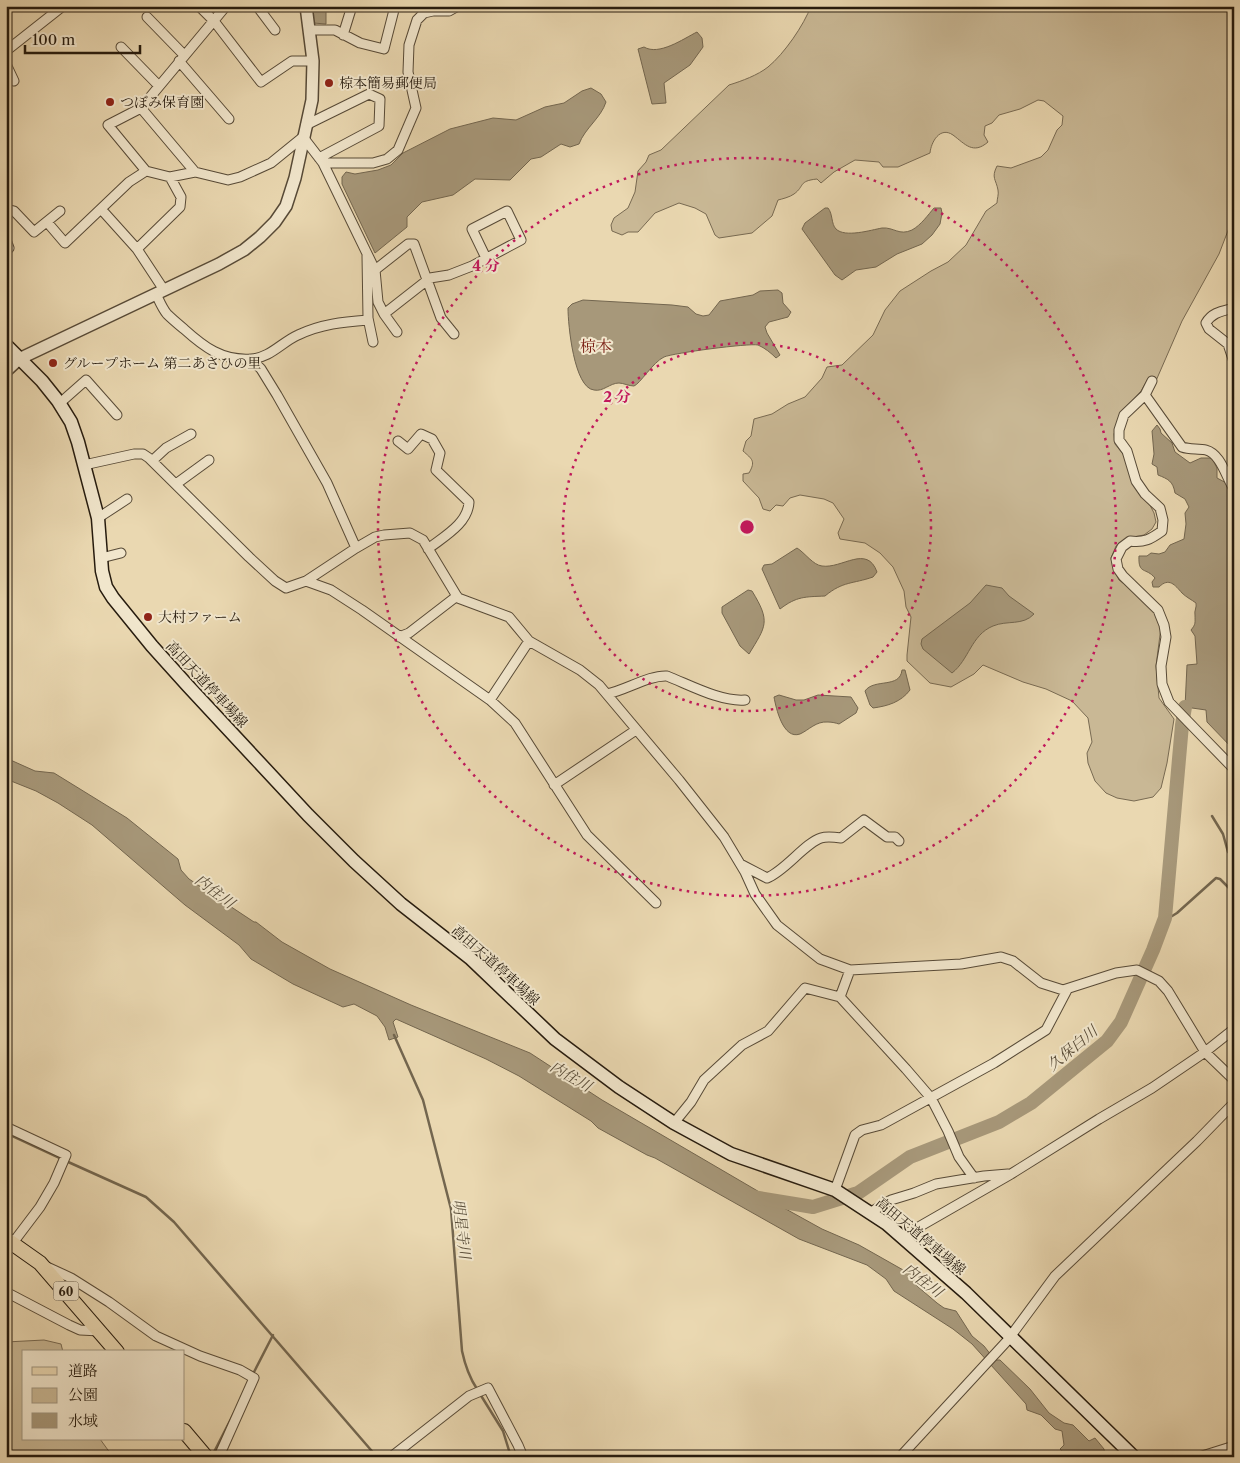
<svg xmlns="http://www.w3.org/2000/svg" width="1240" height="1463" viewBox="0 0 1240 1463" font-family="'Libre Caslon Text','Noto Serif JP',serif">
  <style>
    .green { fill: #c9b895; stroke: #786a52 }
    .water { fill: #a7987a; stroke: #73664f }
    .lines { fill: none; stroke-linecap: round; stroke-linejoin: round }
    .stream { stroke: #73664f; stroke-width: 2.5 }
    .river { stroke: #a7987a; stroke-width: 14 }
    .minor-casing { stroke: #574a37; stroke-width: 11 }
    .tertiary-casing { stroke: #574a37; stroke-width: 14 }
    .secondary-casing { stroke: #261b0e; stroke-width: 15 }
    .primary-casing { stroke: #261b0e; stroke-width: 16 }
    .minor { stroke: #f1e6cc; stroke-width: 9 }
    .tertiary { stroke: #f1e6cc; stroke-width: 11 }
    .secondary { stroke: #f1e6cc; stroke-width: 12 }
    .primary { stroke: #ead8b1; stroke-width: 14 }
    .ring { fill: none; stroke: #c2185b; stroke-width: 2.5; stroke-dasharray: 2.5 5 }
    .poi-dot { fill: #8f2418; stroke: #f1e6cc; stroke-width: 2 }
    .labels { text-anchor: middle; dominant-baseline: central; stroke-width: 4; stroke-linejoin: round; paint-order: stroke }
    .shield { fill: #f1e6cc; stroke: #635847; stroke-width: 1 }
    .shield-label { font-size: 12px; font-weight: bold; fill: #261b0e }
    .poi-label { font-size: 14px; fill: #261b0e; stroke: #f1e6cc; text-anchor: start }
    .street-label { font-size: 14px; fill: #261b0e; stroke: #f1e6cc }
    .water-label { font-size: 15px; font-style: italic; fill: #5a4d39; stroke: #f1e6cc }
    .quarter-label { font-size: 16px; fill: #7a1f14; stroke: #f1e6cc }
    .centre { fill: #c2185b; stroke: #f1e6cc; stroke-width: 2.5 }
    .ring-label { font-size: 15px; text-anchor: middle; font-weight: bold; fill: #c2185b; stroke: #f1e6cc; stroke-width: 4; stroke-linejoin: round; paint-order: stroke }
  </style>
  <rect width="100%" height="100%" fill="#ead8b1"/>
  <filter id="stains"><feTurbulence type="fractalNoise" baseFrequency=".004" numOctaves="4"/><feColorMatrix values="0 0 0 0 .2 0 0 0 0 .09 0 0 0 0 .02 0 0 0 .5 -.17"/></filter>
  <radialGradient id="worn" r=".72"><stop offset=".6" stop-color="#630" stop-opacity="0"/><stop offset="1" stop-color="#630" stop-opacity=".3"/></radialGradient>
  <!-- green -->
  <path class="green" d="M811,6H1234V215L1219,254L1182,321L1155,383L1148,379L1141,391L1122,412L1114,434L1115,444L1126,458L1154,513L1156,522L1152,529L1144,535L1127,538L1116,546L1111,558L1113,567L1119,580L1136,593L1155,613L1161,627L1156,666L1159,698L1174,719L1167,763L1161,788L1153,797L1134,801L1117,798L1106,793L1095,781L1088,763L1087,753L1092,742L1088,718L1072,701L1046,689L1023,682L983,665L974,674L951,687L930,683L907,661V655L911,617L906,607L904,591L893,567L880,553L865,543L840,539L838,533L844,519L833,503L824,499L800,495L790,498L783,506L776,505L770,511L763,509L759,498L743,481V474L749,473C756,461 752,459 743,451L746,441L751,436L754,419L772,414L788,404L805,397L822,378L827,367L842,365L873,335L885,310L900,291L931,271L948,262L966,245L986,211L997,203C997,199 999,194 998,190C996,179 991,178 997,166L1011,168L1041,157L1048,150L1057,130L1062,125L1063,116L1044,101L1038,100L1020,109L999,115L992,123L985,126L984,135L988,142C973,155 965,144 953,135C940,126 931,142 930,153L898,167H883L879,162L855,160L834,172L821,183L817,179C798,181 805,186 794,194C790,197 782,199 778,200L772,216L752,233L719,238L715,235L706,214L695,208L679,203L655,213L638,232H628L622,235L612,231L611,225L614,218L628,208L635,192L638,171L646,162L649,155L661,150L729,85C742,81 758,75 768,67C784,54 804,25 811,6Z
    M44,1340L61,1344L63,1352H24V1439H100L113,1457H6V1342Z"/>
  <!-- water -->
  <path class="water" d="M312,6H326V24L313,23Z
    M697,32L702,38L703,47L690,65L664,83L666,103L652,104L638,49L644,47C659,56 683,39 697,32Z
    M591,88L601,94L606,102C601,118 585,128 579,144L570,147L561,144L541,157L531,159L510,180L475,179L453,195L422,202L407,217V227L375,253L342,184V177L346,172L355,174L378,170L391,165L403,153L450,129L493,118L516,120L545,107L564,103L582,91Z
    M825,208H828C833,214 831,224 836,229C845,238 871,230 882,228C894,227 899,236 912,230C921,225 928,215 934,208H941L942,213L940,224L932,235L922,244L897,254L876,267L856,270L842,280L835,275L802,229L805,223Z
    M778,290L782,293L783,303L791,312L788,317L769,322L765,327L767,333L780,355L776,358C771,353 765,348 758,345C749,343 673,353 664,357C653,362 640,384 634,386C629,386 623,383 619,383C610,383 603,392 594,390C574,388 568,325 568,308L572,304L583,300L672,305L688,307L696,314L703,316L709,315L720,301L753,295L760,291Z
    M1157,425L1160,429L1161,433L1172,443L1175,452L1190,463L1201,458H1212L1217,468V478L1230,485L1229,508L1234,514V750L1207,722L1206,710L1185,707L1187,665L1197,664L1195,636L1191,630C1196,624 1195,623 1195,615C1194,611 1197,607 1196,603C1192,600 1186,597 1182,593C1175,585 1169,577 1159,587H1153L1152,582L1155,578C1146,567 1138,575 1139,556H1147L1151,553L1159,554L1165,552L1170,545L1184,539L1186,524L1185,513L1189,507L1185,499L1175,493C1173,481 1168,479 1158,475L1157,467L1152,464L1154,454L1152,431Z
    M797,548C805,553 813,565 822,566C842,569 867,544 877,572L873,577C853,584 843,581 825,596C805,597 797,596 780,609L762,569L764,565L772,564Z
    M986,585L1002,588L1009,596L1034,614C1023,626 1007,620 993,626C971,635 969,660 952,673L923,649L921,644L922,639L970,603Z
    M748,590L752,591C771,622 766,626 749,654L740,646L722,613V607Z
    M902,670H905L910,690C901,702 888,706 873,708L870,705L865,691C874,678 900,689 902,670Z
    M779,695L796,700H804L818,695L851,697L858,708L856,713L839,724C836,723 832,722 828,722C816,721 809,730 800,734C783,740 776,708 774,697Z
    M6,758L35,771L54,773L127,818L178,859L181,870L189,879L254,922H256L282,942L330,969L411,1005L530,1053L602,1100L756,1190L784,1208L822,1229L859,1245L912,1275L917,1286L937,1303L944,1308L956,1311L972,1336L984,1346L995,1360H1000L1030,1389L1049,1413L1064,1423L1073,1425L1089,1441L1095,1438L1104,1449L1105,1457H1067L1060,1449L1064,1445L1062,1431L1055,1429L1041,1415L1027,1410L1026,1404L972,1344L953,1329L894,1291L886,1279L867,1265L799,1239L655,1158L647,1155L598,1128L591,1121L519,1076L486,1059L396,1019L393,1022L398,1037L389,1040L385,1027L377,1016L354,1004L343,1007L293,984L251,959L239,945L185,905L92,825L58,803L36,791L6,779Z"/>
  <g class="lines">
    <!-- stream -->
    <path class="stream" d="M1212,816L1223,834L1228,852L1234,857
      M1164,921L1177,913L1216,878L1220,879L1234,893
      M394,1035L423,1100L451,1209L462,1351C465,1365 469,1377 477,1389
      M6,1133L62,1159
      M66,1161L146,1197L174,1222L377,1457
      M253,1374L273,1335
      M480,1394L503,1431L511,1457
      M213,1454L235,1411"/>
    <!-- river -->
    <path class="river" d="M753,1197L813,1207L858,1193L910,1157L999,1122L1031,1103L1107,1041L1121,1022L1153,950L1165,918L1182,725L1185,707"/>
    <!-- minor casing -->
    <g class="minor-casing">
      <path id="minor" d="M199,6L214,21L261,82L292,61H313
        M226,6L141,108L108,125L146,171L170,177L195,172L228,180L240,177L271,163L303,137L323,163L375,270L378,302L384,314L430,278L449,275L472,266L521,240L507,211L472,229L486,258
        M257,6L275,30
        M147,17L184,55
        M310,30H335L360,43L384,49L395,6
        M343,35L352,6
        M121,47L159,86
        M6,51L63,6
        M179,61L229,119
        M6,64L14,81
        M141,108L195,172
        M306,125L369,94L380,99L379,126L319,158
        M323,163H373L387,159L398,150L416,108L408,72L409,45L417,20L424,13L433,11H449L458,6
        M6,209L14,211L34,232L60,211
        M101,209L137,249L164,290
        M47,222L65,243L129,182L146,171
        M6,240L9,248L6,251
        M137,249L180,207L181,197L170,177
        M367,256L368,318L373,342
        M375,270L408,244H414L441,318L454,334
        M156,294C159,300 162,308 167,314C172,319 178,324 184,329C204,347 222,361 251,359C270,358 282,342 298,335C321,324 343,322 368,320
        M1234,308C1223,311 1212,312 1206,323L1209,329L1228,344L1234,362
        M384,314L397,332
        M252,360L261,369L277,395L327,483L356,548
        M1152,381L1145,395L1124,415L1119,430V440L1127,451L1136,481L1145,494L1160,508L1163,520L1162,531C1151,539 1144,543 1130,541L1122,547L1116,559L1118,569L1123,576L1158,610L1164,625L1166,637L1161,666L1162,684L1169,702L1234,769
        M1145,395L1182,447C1190,450 1198,448 1206,450C1221,454 1226,477 1234,489
        M60,403L86,380L117,415
        M398,441L408,449L421,434L432,439L440,453L436,470L469,502C468,524 443,537 428,549
        M153,460L166,448L191,434
        M84,465L134,454H143L149,458L249,557L275,581L286,588L306,581L356,548L375,537L384,535L410,533L423,540L458,598L509,617L529,641L580,670L599,685L679,780L724,837L745,872L755,894L777,925L820,959L850,970L961,964L1001,957L1013,961L1041,983L1063,990L1116,973L1137,970L1159,981L1168,991L1205,1052L1234,1080
        M176,484L209,460
        M98,518L127,499
        M101,558L121,553
        M306,581L331,590L362,610L490,700L515,723L587,835L656,903
        M399,637L409,633L457,596
        M607,694C626,690 649,675 667,676C690,685 721,702 745,700
        M490,700L529,641
        M554,785L636,730
        M742,865L767,878C785,871 805,843 821,838C827,836 834,837 841,838L864,820L887,837H895L899,841
        M840,997L850,970
        M674,1123L691,1102L704,1080L742,1045L768,1031L805,988L840,997L906,1069L931,1098L948,1131L959,1157L974,1178
        M6,1127L66,1155L54,1183L40,1207L12,1244
        M835,1190L855,1135L862,1130L881,1125L994,1063L1046,1030L1067,990
        M871,1212L891,1200L914,1193L936,1184L984,1176L1008,1174
        M903,1236L1011,1174L1099,1119L1152,1088L1205,1052L1234,1029
        M45,1266L71,1278L109,1302L156,1336L200,1356L240,1370L254,1378L220,1454L221,1457
        M6,1292L69,1325L80,1330L100,1331
        M391,1457L469,1396L488,1388L518,1445L523,1457
        M900,1457L1007,1341L1055,1276L1197,1141L1234,1103
        M1199,1457L1234,1446"/>
    </g>
    <!-- tertiary casing -->
    <g class="tertiary-casing">
      <path id="tertiary" d="M6,371L19,359L219,264L244,250L260,237L275,222L286,206L295,178L312,100L313,61L306,6"/>
    </g>
    <!-- secondary casing -->
    <g class="secondary-casing">
      <path id="secondary" d="M6,345L42,381L58,401L71,422L78,442L98,518L102,571L106,587L113,598L152,646L188,686L308,815L354,861L401,904L470,958L555,1039L619,1087L674,1123L731,1154L835,1190L887,1224L966,1293L1134,1457"/>
    </g>
    <!-- primary casing -->
    <g class="primary-casing">
      <path id="primary" d="M6,1239L40,1263L117,1352
        M184,1431L206,1457"/>
    </g>
    <!-- minor -->
    <use href="#minor" class="minor"/>
    <!-- tertiary -->
    <use href="#tertiary" class="tertiary"/>
    <!-- secondary -->
    <use href="#secondary" class="secondary"/>
    <!-- primary -->
    <use href="#primary" class="primary"/>
  </g>
  <!-- distance rings -->
  <g class="ring">
    <circle cx="747" cy="527" r="184"/>
    <circle cx="747" cy="527" r="369"/>
  </g>
  <!-- markers -->
  <g class="poi-dot">
    <circle cx="329" cy="83" r="5"/>
    <circle cx="110" cy="102" r="5"/>
    <circle cx="53" cy="363" r="5"/>
    <circle cx="148" cy="617" r="5"/>
  </g>
  <g class="labels">
    <!-- shield labels -->
    <rect class="shield" x="53.5" y="1281.5" width="25" height="19" rx="4"/>
    <g class="shield-label">
      <text x="66" y="1291">60</text>
    </g>
    <!-- poi labels -->
    <g class="poi-label">
      <text x="339" y="83">椋本簡易郵便局</text>
      <text x="120" y="102">つぼみ保育園</text>
      <text x="63" y="363">グループホーム 第二あさひの里</text>
      <text x="158" y="617">大村ファーム</text>
    </g>
    <!-- street labels -->
    <g class="street-label">
      <text transform="translate(207 684) rotate(47)">高田天道停車場線</text>
      <text transform="translate(496 965) rotate(42)">高田天道停車場線</text>
      <text transform="translate(921 1236) rotate(40)">高田天道停車場線</text>
    </g>
    <!-- water labels -->
    <g class="water-label">
      <text transform="translate(215 891) rotate(37)">内住川</text>
      <text transform="translate(1072 1048) rotate(-40)">久保白川</text>
      <text transform="translate(571 1076) rotate(30)">内住川</text>
      <text transform="translate(462 1229) rotate(83)">明星寺川</text>
      <text transform="translate(923 1280) rotate(37)">内住川</text>
    </g>
    <!-- quarter labels -->
    <g class="quarter-label">
      <text x="596" y="346">椋本</text>
    </g>
  </g>
  <circle cx="747" cy="527" r="8" class="centre"/>
  <g class="ring-label">
    <text x="486" y="271">4 分</text>
    <text x="617" y="402">2 分</text>
  </g>
  <!-- margin -->
  <rect width="1240" height="1463" fill="none" stroke="#ead8b1" stroke-width="25"/>
  <rect x="8" y="8" width="1225" height="1448" fill="none" stroke="#261b0e" stroke-width="2.5"/>
  <rect x="12" y="12" width="1215" height="1438" fill="none" stroke="#261b0e"/>
  <!-- legend -->
  <rect x="22" y="1350" width="162" height="90" fill="#f1e6cc" stroke="#a09580"/>
  <rect x="32" y="1367" width="25" height="8" fill="#ead8b1" stroke="#a09580"/>
  <text x="68" y="1376" font-size="15" fill="#261b0e">道路</text>
  <rect x="32" y="1388" width="25" height="15" fill="#c9b895" stroke="#a09580"/>
  <text x="68" y="1400" font-size="15" fill="#261b0e">公園</text>
  <rect x="32" y="1413" width="25" height="15" fill="#a7987a" stroke="#a09580"/>
  <text x="68" y="1426" font-size="15" fill="#261b0e">水域</text>
  <!-- scale -->
  <path d="M25 45v8h115v-8" fill="none" stroke="#261b0e" stroke-width="2.5"/>
  <text x="32" y="45" font-size="15" fill="#261b0e" stroke="#f1e6cc" stroke-width="4" paint-order="stroke">100 m</text>
  <rect width="100%" height="100%" filter="url(#stains)"/>
  <rect width="100%" height="100%" fill="url(#worn)"/>
</svg>
